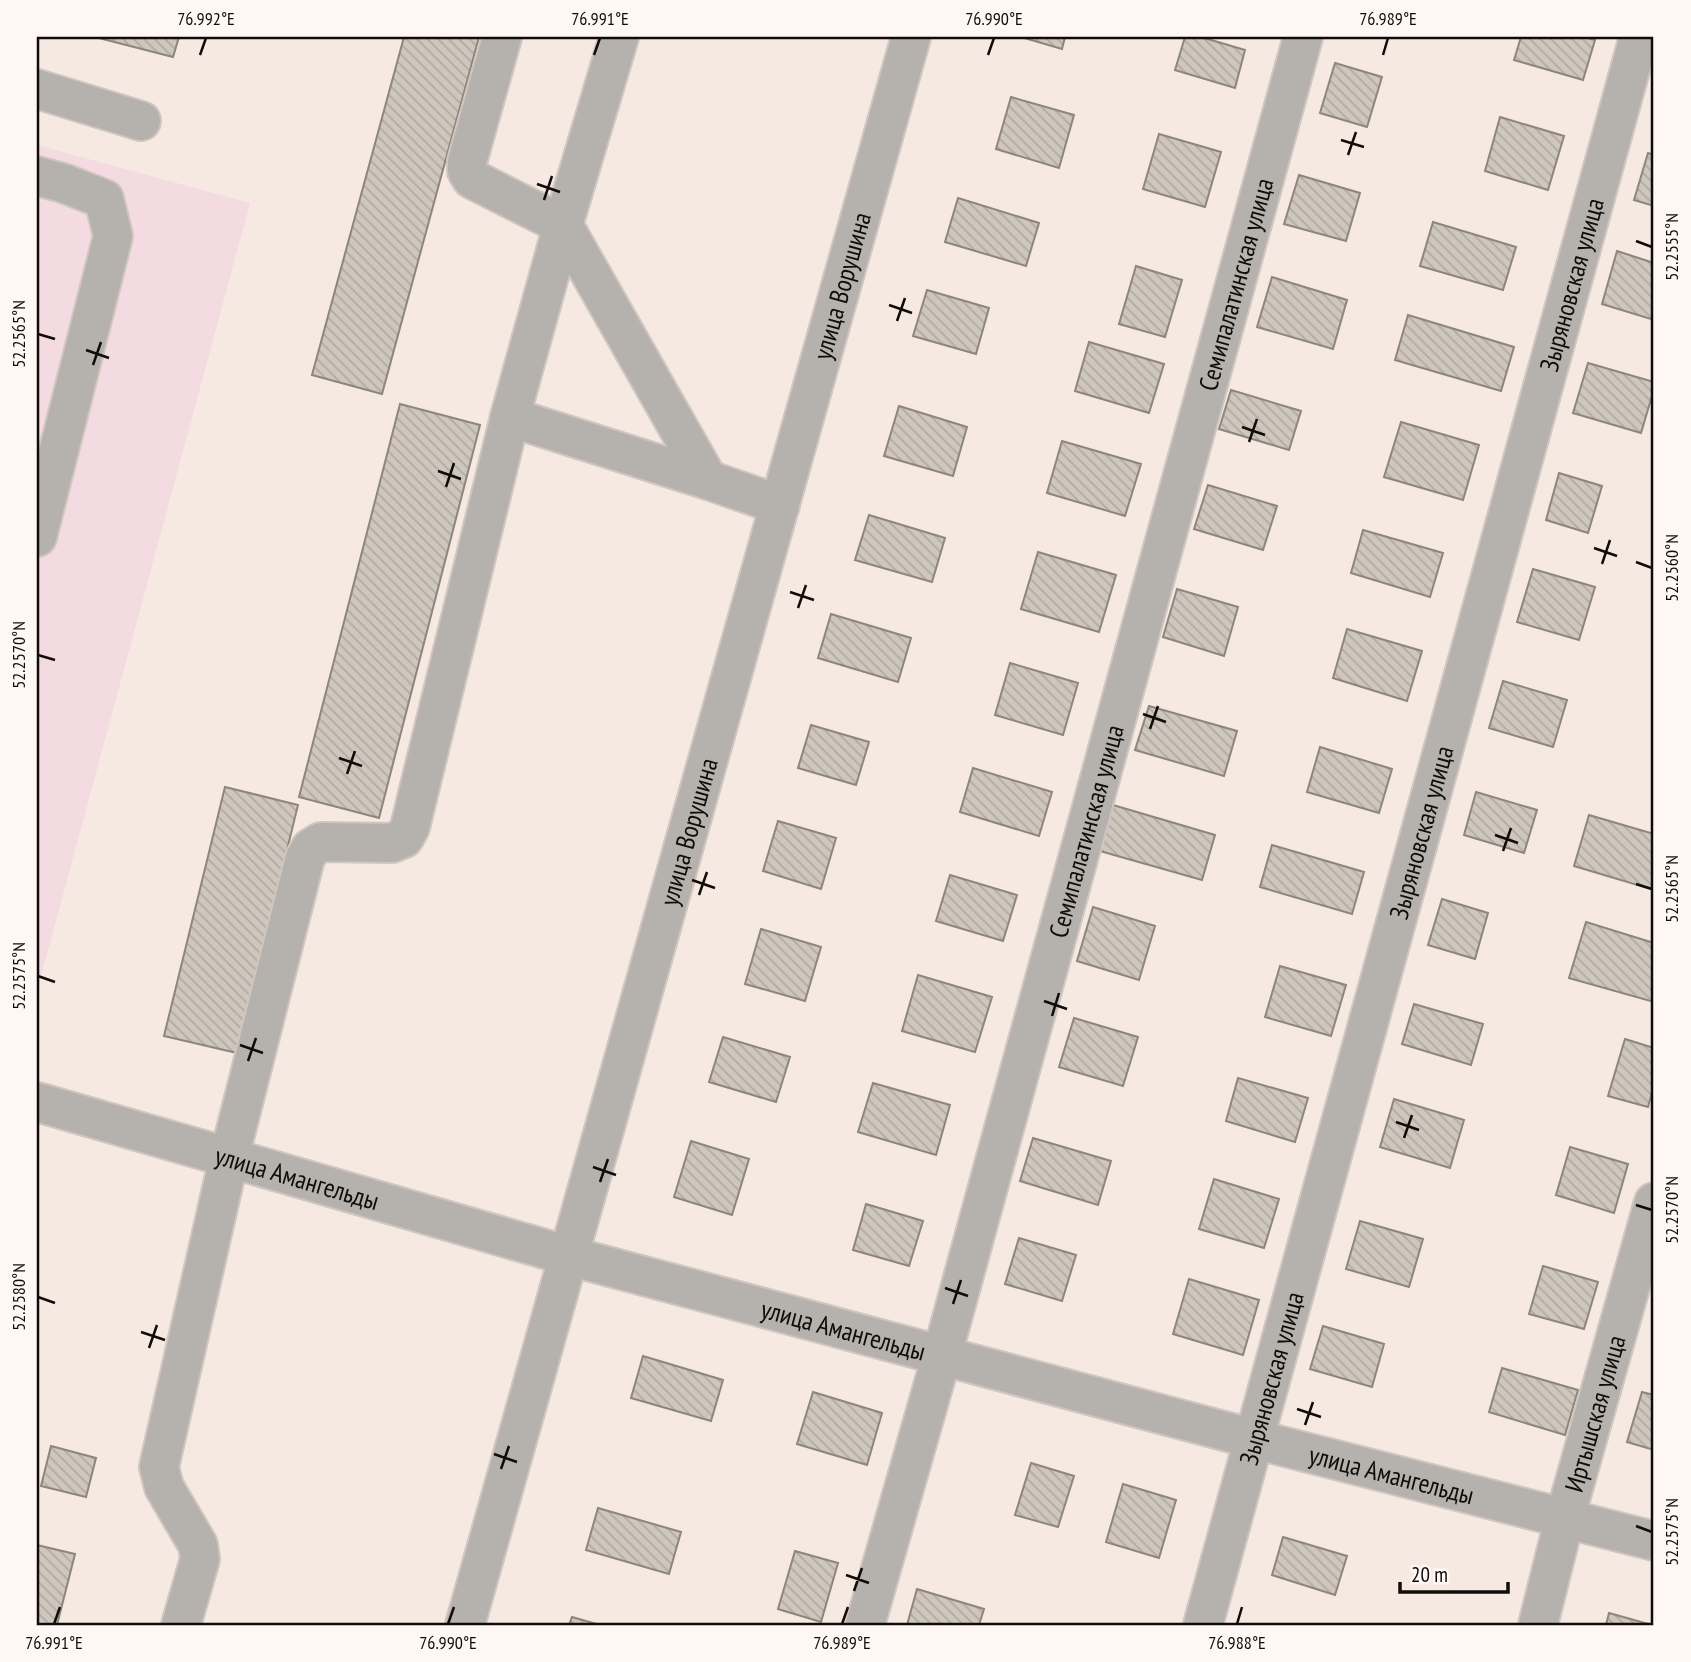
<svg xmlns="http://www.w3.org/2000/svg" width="1691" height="1662" viewBox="0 0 1691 1662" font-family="'PT Sans Narrow',sans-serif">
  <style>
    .education { fill: #f4dae1 }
    .building { fill: url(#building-back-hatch); stroke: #8d867d; stroke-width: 2 }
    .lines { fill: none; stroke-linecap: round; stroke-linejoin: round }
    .minor-casing { stroke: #d0c6bf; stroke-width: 42 }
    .minor { stroke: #b5b1ad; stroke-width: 38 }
    .ticks { fill: none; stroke: #100c0a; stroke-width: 2.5 }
    .labels { text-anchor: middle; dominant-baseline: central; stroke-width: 5; stroke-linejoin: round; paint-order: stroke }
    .street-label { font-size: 26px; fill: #100c0a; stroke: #fff7f3 }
    .neatline { fill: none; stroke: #100c0a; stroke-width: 2.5 }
    .ticks-label { font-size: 18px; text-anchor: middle; fill: #100c0a }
  </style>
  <defs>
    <pattern id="building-back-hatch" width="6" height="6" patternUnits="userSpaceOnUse" patternTransform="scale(1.75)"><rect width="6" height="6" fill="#cfc7bd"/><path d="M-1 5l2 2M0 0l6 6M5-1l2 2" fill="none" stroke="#b1aaa1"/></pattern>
  </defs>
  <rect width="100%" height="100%" fill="#f5e9e2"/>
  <!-- education -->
  <path class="education" d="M37,145L250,203L37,991Z"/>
  <!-- building -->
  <path class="building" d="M95,37H179L173,57Z
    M404,37H479L382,394L312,375Z
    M1021,37H1065L1062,49Z
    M1185,37H1201L1245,50L1235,88L1175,70Z
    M1521,37H1583L1595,40L1583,80L1514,60Z
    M1335,63L1382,77L1367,127L1320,113Z
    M1011,97L1074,115L1059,168L996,149Z
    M1500,117L1564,136L1548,190L1485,171Z
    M1159,134L1221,152L1205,207L1143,189Z
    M1648,153L1654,155V206L1634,200Z
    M1299,175L1360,193L1346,241L1284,224Z
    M958,198L1039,223L1026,266L945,242Z
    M1433,222L1516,247L1503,290L1420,266Z
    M1617,251L1654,263V320L1602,304Z
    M1136,266L1182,280L1165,337L1119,324Z
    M1272,277L1347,300L1333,349L1257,327Z
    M927,290L989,308L976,354L913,336Z
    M1408,315L1514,347L1501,391L1395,360Z
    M1089,342L1164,364L1149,413L1075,391Z
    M1588,363L1654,382V389L1641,433L1573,413Z
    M1231,390L1301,411L1289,450L1219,429Z
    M400,404L480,425L379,818L299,797Z
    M899,406L967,427L953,476L884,456Z
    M1401,422L1479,445L1463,500L1384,477Z
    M1062,441L1141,464L1125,516L1047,493Z
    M1559,473L1602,486L1588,533L1546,520Z
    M1208,485L1277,506L1263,550L1194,529Z
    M869,515L945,538L932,582L855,560Z
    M1363,530L1443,553L1430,597L1351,573Z
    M1038,552L1116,575L1099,632L1021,609Z
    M1533,569L1595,587L1579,640L1517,622Z
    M1177,589L1238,607L1224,656L1163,637Z
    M831,614L911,638L898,682L818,658Z
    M1347,629L1422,651L1407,701L1333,678Z
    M1010,663L1078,683L1063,735L995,715Z
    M1503,681L1567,700L1553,747L1489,728Z
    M1149,706L1237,731L1224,776L1135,750Z
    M811,725L869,742L856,785L798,768Z
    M1320,747L1392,769L1379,813L1307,792Z
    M973,768L1052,792L1039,836L960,812Z
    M225,787L298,805L237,1053L164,1036Z
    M1476,792L1537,810L1524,853L1464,835Z
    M1113,805L1215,835L1202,880L1100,851Z
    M1589,815L1654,834V890L1574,866Z
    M778,821L836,838L821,889L763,871Z
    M1272,845L1364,872L1352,914L1260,887Z
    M950,875L1017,895L1003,941L936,921Z
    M1442,899L1488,913L1475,959L1428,945Z
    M1093,907L1155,926L1139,980L1077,961Z
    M1586,922L1654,943V1002L1569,978Z
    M761,929L821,947L805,1001L745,984Z
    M1280,966L1346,985L1331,1036L1265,1017Z
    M918,975L992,997L975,1052L902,1031Z
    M1414,1004L1483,1024L1471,1065L1402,1044Z
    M1074,1018L1138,1037L1123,1086L1059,1067Z
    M723,1037L790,1057L776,1102L709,1082Z
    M1625,1039L1654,1048V1085L1648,1107L1608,1096Z
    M1238,1078L1308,1098L1295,1142L1226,1121Z
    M873,1083L950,1105L936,1155L858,1132Z
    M1394,1099L1464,1120L1450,1168L1380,1147Z
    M1033,1138L1111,1161L1098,1205L1020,1181Z
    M691,1141L749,1159L732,1215L674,1197Z
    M1570,1147L1628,1164L1614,1213L1556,1195Z
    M1214,1179L1279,1199L1264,1248L1199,1229Z
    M866,1204L923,1221L909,1266L853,1250Z
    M1360,1221L1423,1239L1409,1287L1346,1269Z
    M1019,1238L1076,1255L1062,1301L1005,1284Z
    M1543,1266L1598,1282L1584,1329L1529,1314Z
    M1189,1279L1259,1300L1243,1355L1173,1334Z
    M1323,1326L1384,1344L1372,1387L1310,1369Z
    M643,1356L723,1380L711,1421L631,1398Z
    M1502,1368L1578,1390L1565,1435L1489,1412Z
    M813,1392L882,1413L867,1465L797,1444Z
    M1642,1392L1654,1395V1450L1627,1442Z
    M51,1446L96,1458L86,1497L41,1486Z
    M1031,1463L1074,1476L1058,1527L1015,1515Z
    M1123,1484L1176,1500L1159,1558L1106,1542Z
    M598,1508L681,1532L669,1574L586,1550Z
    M1283,1537L1347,1556L1335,1595L1272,1575Z
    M37,1545L75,1554L57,1625H37Z
    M795,1551L838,1563L821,1622L778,1609Z
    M917,1589L984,1609L979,1625H907Z
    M1609,1613L1652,1625H1606Z
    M572,1617L600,1625H569Z"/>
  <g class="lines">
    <!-- minor casing -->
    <g class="minor-casing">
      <g id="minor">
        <path d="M502,37L467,162V171L472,179L563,225L510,417"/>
        <path d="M619,37L563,225L708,480"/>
        <path d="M37,89L141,121"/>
        <path d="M37,176L63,183L104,199L113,236L37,537"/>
        <path id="s1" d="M37,1102L569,1256L1254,1439L1654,1541"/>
        <path d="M181,1625L200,1559L198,1545L164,1487L159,1467L229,1158L305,858L311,848L321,842L392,843L404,838L410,827L510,417L708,480L780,505"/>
        <path id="s2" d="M465,1625L911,37"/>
        <path id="s3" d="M865,1625L942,1355L1303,37"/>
        <path id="s4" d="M1203,1625L1639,37"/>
        <path id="s5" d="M1538,1625L1565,1517L1654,1202"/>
      </g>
    </g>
    <!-- minor -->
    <use href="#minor" class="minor"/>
  </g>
  <!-- ticks -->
  <path class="ticks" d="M200,55L206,38M594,55L600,38M988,55L994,38M1383,55L1388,38M1341,140L1364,147M1348,155L1356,132M537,184L560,192M544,200L552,176M1636,241L1652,247M889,305L912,313M897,321L905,298M38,334L55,339M86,350L109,358M93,365L101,342M1242,427L1265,435M1249,442L1257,419M438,471L461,479M446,487L454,463M1594,548L1617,556M1636,562L1652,568M1602,564L1610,540M790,592L814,600M798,608L806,585M38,655L55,660M1143,714L1166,722M1150,729L1158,706M339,758L362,766M347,774L355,751M1495,835L1518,843M1503,851L1511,828M692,880L715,888M1636,884L1652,889M699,895L707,872M38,976L55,982M1044,1001L1067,1009M1052,1016L1059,993M240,1045L263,1053M248,1061L256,1038M1396,1122L1419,1130M1404,1138L1412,1115M593,1167L616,1175M600,1182L608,1159M1636,1205L1652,1210M945,1288L968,1296M38,1297L55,1303M953,1304L961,1280M141,1332L165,1340M149,1348L157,1325M1297,1409L1321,1417M1305,1425L1313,1402M494,1454L517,1462M501,1469L509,1446M1636,1526L1652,1532M846,1575L869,1583M854,1591L862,1568M54,1624L60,1607M448,1624L454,1607M842,1624L848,1607M1237,1624L1242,1607"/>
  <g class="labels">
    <!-- street labels -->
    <g class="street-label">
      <text stroke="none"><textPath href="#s3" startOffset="1391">Семипалатинская улица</textPath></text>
      <text stroke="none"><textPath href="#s4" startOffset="1390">Зыряновская улица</textPath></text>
      <text stroke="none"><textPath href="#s2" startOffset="1391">улица Ворушина</textPath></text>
      <text stroke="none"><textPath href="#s2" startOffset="824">улица Ворушина</textPath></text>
      <text stroke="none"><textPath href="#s3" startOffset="824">Семипалатинская улица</textPath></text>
      <text stroke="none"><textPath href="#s4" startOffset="822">Зыряновская улица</textPath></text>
      <text stroke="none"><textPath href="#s1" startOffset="271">улица Амангельды</textPath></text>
      <text stroke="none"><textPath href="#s1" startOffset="838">улица Амангельды</textPath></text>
      <text stroke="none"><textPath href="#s4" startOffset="256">Зыряновская улица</textPath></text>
      <text stroke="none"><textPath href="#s5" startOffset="219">Иртышская улица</textPath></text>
      <text stroke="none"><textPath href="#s1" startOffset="1405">улица Амангельды</textPath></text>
    </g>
  </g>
  <!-- border -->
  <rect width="1691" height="1662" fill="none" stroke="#fff7f3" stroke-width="77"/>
  <!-- scale -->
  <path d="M1400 1582v10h108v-10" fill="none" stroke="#100c0a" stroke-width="3.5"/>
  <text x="1411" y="1582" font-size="21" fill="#100c0a" stroke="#fff7f3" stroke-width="5" paint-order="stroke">20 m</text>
  <rect x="38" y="38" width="1614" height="1586" class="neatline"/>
  <g class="ticks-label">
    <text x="206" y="25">76.992°E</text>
    <text x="600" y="25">76.991°E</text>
    <text x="994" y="25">76.990°E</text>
    <text x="1388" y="25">76.989°E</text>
    <text transform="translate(1672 247) rotate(-90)" y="6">52.2555°N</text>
    <text transform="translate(19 334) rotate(-90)" y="6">52.2565°N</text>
    <text transform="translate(1672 568) rotate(-90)" y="6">52.2560°N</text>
    <text transform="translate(19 655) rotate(-90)" y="6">52.2570°N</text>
    <text transform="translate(1672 889) rotate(-90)" y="6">52.2565°N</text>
    <text transform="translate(19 976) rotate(-90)" y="6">52.2575°N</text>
    <text transform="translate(1672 1210) rotate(-90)" y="6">52.2570°N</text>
    <text transform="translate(19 1297) rotate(-90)" y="6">52.2580°N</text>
    <text transform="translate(1672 1532) rotate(-90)" y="6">52.2575°N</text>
    <text x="54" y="1649">76.991°E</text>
    <text x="448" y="1649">76.990°E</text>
    <text x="842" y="1649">76.989°E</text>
    <text x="1237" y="1649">76.988°E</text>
  </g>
</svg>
